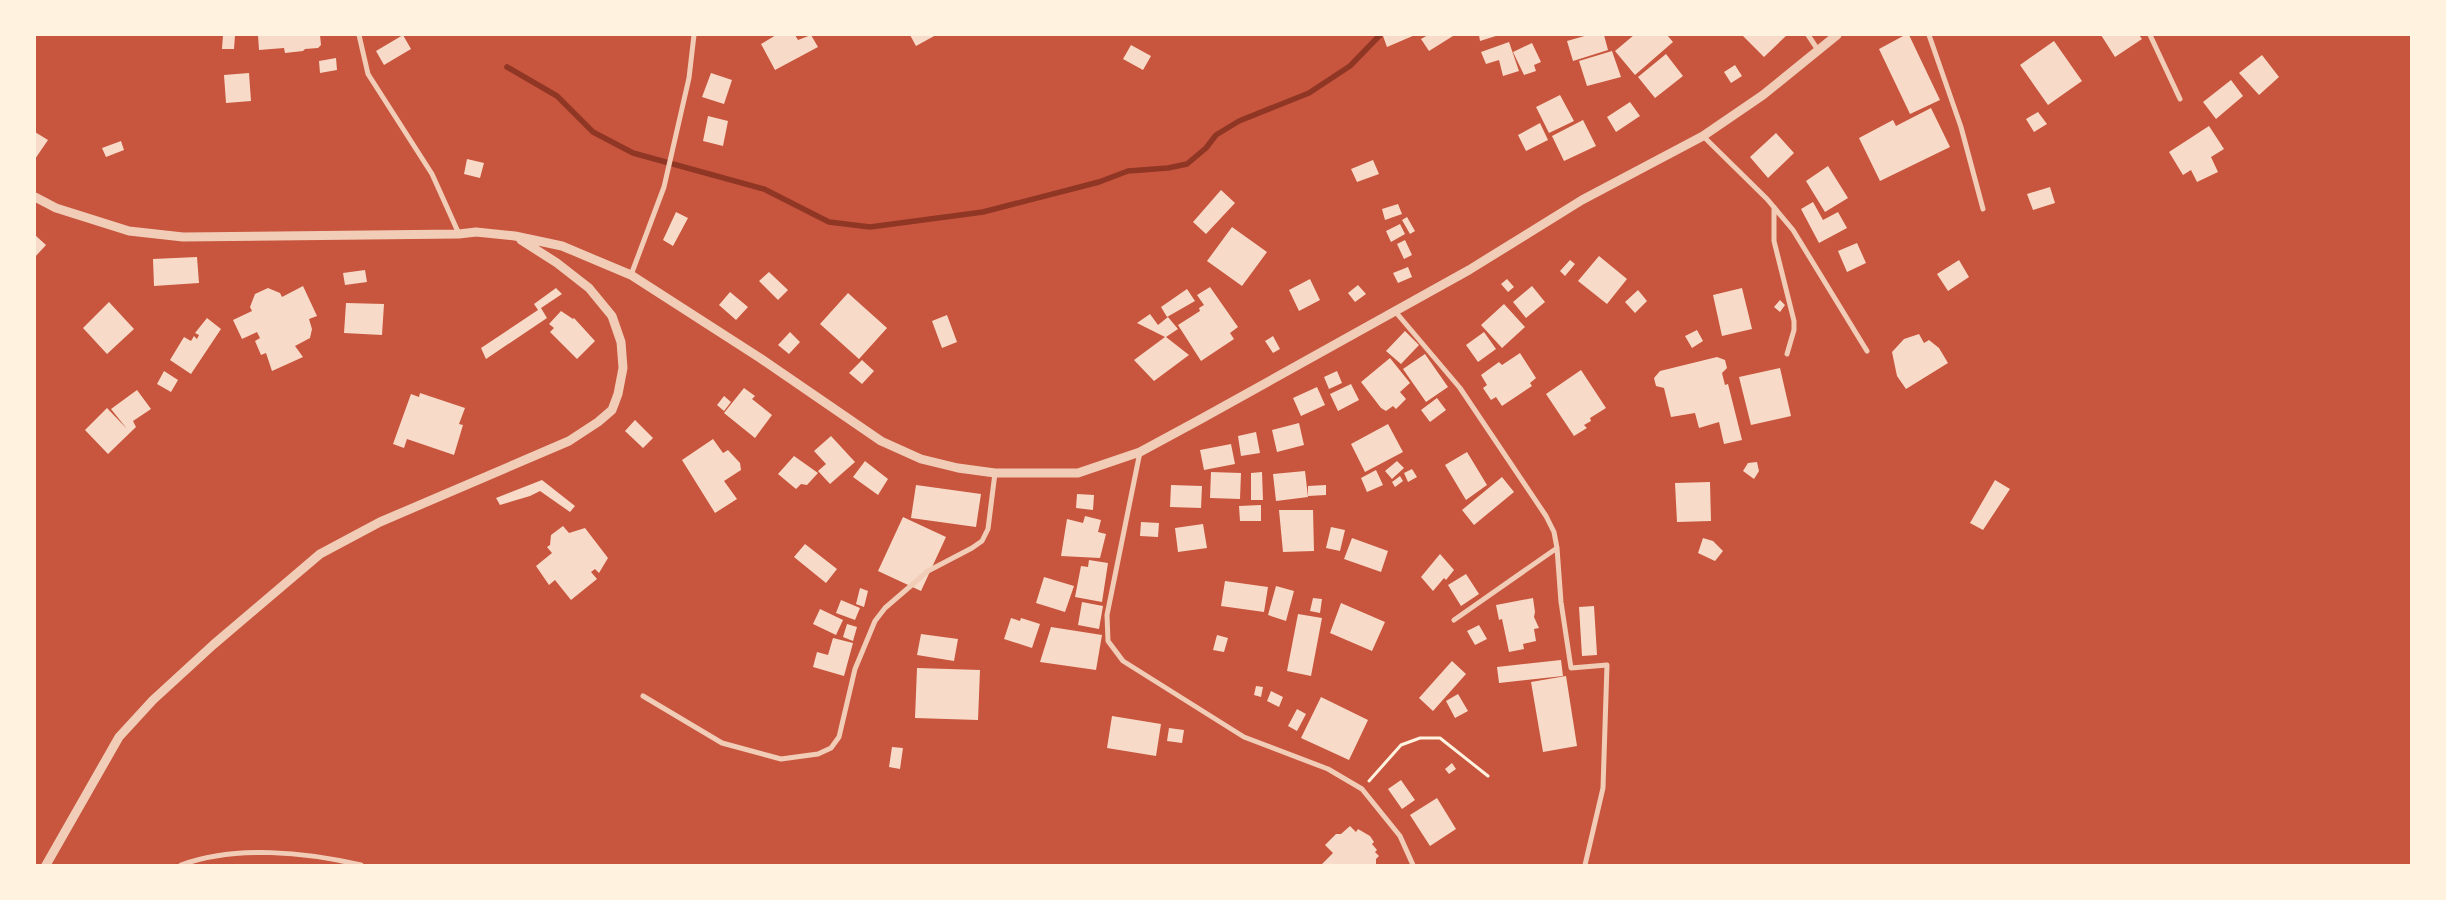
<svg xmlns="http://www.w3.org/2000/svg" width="2446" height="900" viewBox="0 0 2446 900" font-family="Inter,sans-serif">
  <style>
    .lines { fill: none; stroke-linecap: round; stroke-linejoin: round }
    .stream { stroke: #8f3625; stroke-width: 5.5 }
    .building { fill: #f7dbc8 }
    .path { stroke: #fff3e0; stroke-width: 3 }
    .minor { stroke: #f1ccb7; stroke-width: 5 }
    .tertiary { stroke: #f1ccb7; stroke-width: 9 }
  </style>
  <rect width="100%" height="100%" fill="#c8553d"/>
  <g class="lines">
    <!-- stream -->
    <path class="stream" d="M507,67L557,96L593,132L633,153L764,189L829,222L870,227L983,212L1099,182L1128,171L1168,168L1187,164L1206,148L1216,135L1239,121L1309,93L1350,66L1380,35"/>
  </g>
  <!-- building -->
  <path class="building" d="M223,35H235L234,49H222Z
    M258,35H320L321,45L318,48L305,49L303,51L285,53L284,48L259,50Z
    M403,35L411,49L384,65L376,51Z
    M776,35H795L798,40L811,35L818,47L775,70L761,44Z
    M910,35H936L916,46Z
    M1386,35H1415L1387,47L1383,36Z
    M1428,35H1452L1453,36L1429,51L1421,39Z
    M1479,35H1499L1480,41Z
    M1588,35H1604L1608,50L1573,61L1567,41Z
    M1634,35H1667L1673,42L1635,75L1615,51Z
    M1742,35H1787L1764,57Z
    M1905,35H1909L1940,100L1910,114L1879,49Z
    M2101,35H2139L2142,39L2115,57Z
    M2054,41L2082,81L2048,105L2020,65Z
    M1509,42L1519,71L1503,76L1499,60L1486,64L1481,52Z
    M1532,43L1541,62L1534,65L1536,71L1524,75L1513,52Z
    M1131,45L1151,56L1143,70L1123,59Z
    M1612,51L1621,77L1587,86L1579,61Z
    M1666,54L1683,76L1655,98L1638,77Z
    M2262,55L2279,77L2259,95L2239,73Z
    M336,58L337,70L320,73L319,61Z
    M1735,65L1742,76L1731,83L1724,72Z
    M249,73L251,101L226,103L224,75Z
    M711,73L732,80L724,104L702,97Z
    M2231,80L2243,96L2216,119L2203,102Z
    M1560,95L1574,121L1549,133L1536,107Z
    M1630,102L1640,116L1616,132L1607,117Z
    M1931,108L1950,147L1880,181L1859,138L1893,120L1896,126Z
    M2038,112L2047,124L2034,132L2026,119Z
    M708,116L728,121L723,146L703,141Z
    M1583,120L1596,146L1564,161L1552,136Z
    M1540,123L1548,140L1526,151L1518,135Z
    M2209,126L2224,149L2211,157L2218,172L2197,182L2191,170L2183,175L2169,152Z
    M35,132L48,140L35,159Z
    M1776,133L1794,153L1768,178L1750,157Z
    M121,141L124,150L106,157L102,148Z
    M467,159L484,163L480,178L464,174Z
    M1373,160L1379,174L1357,182L1351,169Z
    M1828,166L1848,198L1825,212L1806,181Z
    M2050,187L2055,203L2033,210L2027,194Z
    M1221,190L1235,203L1206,234L1193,222Z
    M1813,202L1823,220L1838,212L1847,228L1819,243L1801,209Z
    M1398,204L1402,214L1385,220L1382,209Z
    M676,212L688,218L673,246L663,240Z
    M1407,217L1415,231L1410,234L1402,220Z
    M1400,224L1405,234L1391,242L1386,231Z
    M1232,227L1267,252L1242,286L1207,261Z
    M35,235L46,245L35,257Z
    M1405,240L1412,255L1404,259L1397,244Z
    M1857,243L1866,263L1847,272L1838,251Z
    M1599,256L1627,279L1607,304L1578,281Z
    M197,257L199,283L154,286L153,259Z
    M1570,260L1575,264L1565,276L1560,271Z
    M1959,260L1969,277L1948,291L1937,274Z
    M1408,267L1412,277L1398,283L1393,273Z
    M365,270L367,282L345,285L343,273Z
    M769,272L788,290L778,300L759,281Z
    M1310,279L1320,300L1299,311L1289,290Z
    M1507,279L1514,287L1508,292L1501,284Z
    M1358,285L1366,294L1355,302L1348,293Z
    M303,286L317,316L309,319L312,329L310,338L295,346L303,357L272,371L266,353L261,355L255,341L260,338L257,332L242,339L233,320L252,311L250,307L255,294L268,288L280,293L282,297Z
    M1532,286L1545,302L1526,318L1513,302Z
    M1210,287L1238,327L1230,333L1234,339L1201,361L1178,325L1200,311L1199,308L1204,305L1197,295Z
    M556,288L562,294L541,308L547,318L486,359L481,348L538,310L534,304Z
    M1742,288L1752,329L1722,336L1713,295Z
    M1187,289L1195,301L1167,317L1161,307Z
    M1638,290L1647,301L1635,313L1625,302Z
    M730,292L748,307L736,320L719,305Z
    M848,293L887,328L859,359L820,324Z
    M1780,300L1785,305L1780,312L1774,307Z
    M109,302L134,329L107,354L83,328Z
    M346,303L384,304L382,335L344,333Z
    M1504,304L1525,327L1502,348L1481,325Z
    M561,311L573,319L574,318L595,341L577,359L550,332L554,328L549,324Z
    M1150,314L1158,325L1168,317L1178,329L1166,337L1189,355L1154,381L1134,360L1165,337L1137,323Z
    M947,315L957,342L942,348L932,321Z
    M207,318L221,329L191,374L170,360L184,337L191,341L194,336L197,339L199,335L195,333Z
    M1697,330L1703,341L1692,348L1685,336Z
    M1405,331L1419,345L1401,364L1386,351Z
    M790,332L800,342L789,354L778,345Z
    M1484,332L1496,349L1478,362L1466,345Z
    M1919,334L1924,343L1929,340L1939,348L1948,363L1906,389L1897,376L1892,352L1904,339Z
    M1273,336L1280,349L1273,353L1265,341Z
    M1520,353L1536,378L1530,383L1532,386L1502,406L1496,397L1491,400L1483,388L1487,385L1481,375L1499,362L1502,365Z
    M1425,354L1448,387L1426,402L1403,369Z
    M1717,357L1725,360L1727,368L1722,373L1725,385L1728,384L1742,440L1724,444L1719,422L1699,428L1695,413L1671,417L1664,388L1656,386L1654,378L1660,371Z
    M1390,358L1410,383L1400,392L1406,399L1396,409L1393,406L1386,411L1381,408L1361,382Z
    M862,360L874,371L862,384L849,373Z
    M1780,368L1791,416L1751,425L1739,377Z
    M1581,370L1606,408L1590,418L1591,421L1584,425L1587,428L1574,436L1546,394Z
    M164,371L178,380L171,392L157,384Z
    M1337,371L1342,383L1329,389L1324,377Z
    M1351,384L1359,400L1338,411L1330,394Z
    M1317,387L1325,405L1301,416L1293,398Z
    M744,388L755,396L752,399L772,415L755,438L724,413Z
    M137,390L151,409L133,421L136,427L108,454L85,430L107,408L127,429L111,409Z
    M420,393L465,408L459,424L463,425L454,455L407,439L404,448L393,444L411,394L419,397Z
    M724,396L731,402L724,411L717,405Z
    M1437,398L1446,410L1430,422L1421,410Z
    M635,420L653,438L643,448L625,431Z
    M1299,423L1304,445L1277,452L1272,430Z
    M1388,424L1403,452L1365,472L1351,444Z
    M1256,432L1260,453L1241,456L1238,436Z
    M831,436L855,462L830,484L818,471L826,464L814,451Z
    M713,439L723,453L728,450L740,463L741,470L724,481L737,499L715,513L682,460Z
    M1231,444L1235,464L1204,470L1200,450Z
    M1467,452L1487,485L1466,500L1445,465Z
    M794,456L818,473L807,485L801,484L796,489L778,474Z
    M865,461L888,479L878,495L853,477Z
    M1397,461L1404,468L1392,479L1385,471Z
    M1757,462L1759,471L1754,479L1743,471L1748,463Z
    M1412,469L1417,477L1408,482L1404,473Z
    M1376,470L1383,485L1367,492L1361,478Z
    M1305,471L1308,497L1276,501L1273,474Z
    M1211,472L1241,473L1240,499L1210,498Z
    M1262,472L1263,500H1251V473Z
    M1400,476L1403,481L1395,487L1392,482Z
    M1502,477L1514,492L1474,525L1462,510Z
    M542,480L575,506L570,512L540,491L530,496L500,505L496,498Z
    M1995,480L2010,489L1983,530L1970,523Z
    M1710,482L1711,521L1677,522L1675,483Z
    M916,485L981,494L976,527L911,518Z
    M1171,485L1202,486L1201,508L1170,507Z
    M1326,485V495L1308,496V486Z
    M1077,494L1094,495L1093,510L1076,508Z
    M1261,505V521H1240L1239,506Z
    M1279,510H1313L1314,551L1283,552Z
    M1085,516L1101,520L1098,532L1106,534L1100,558L1061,556L1067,519L1083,523Z
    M903,517L946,537L921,591L878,571Z
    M1141,522L1159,523L1158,537L1140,536Z
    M1203,524L1207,548L1178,552L1175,528Z
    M563,526L569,533L585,528L608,558L599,573L595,569L591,572L597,579L571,600L555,580L549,585L536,566L552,553L547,547L550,545L551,535Z
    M1331,527L1345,530L1340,551L1326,548Z
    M1352,538L1388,551L1381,572L1344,559Z
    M1703,538L1713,541L1723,551L1715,561L1698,553Z
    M805,544L837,569L826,583L794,557Z
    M1440,554L1454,570L1446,580L1444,578L1433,591L1421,577Z
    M1089,560L1108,563L1102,602L1075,597L1081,566L1088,567Z
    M1466,574L1479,594L1461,606L1448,585Z
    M1044,577L1074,586L1065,612L1036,603Z
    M1225,581L1268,587L1264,612L1221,606Z
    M1276,586L1294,591L1286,621L1268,615Z
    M860,588L868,591L864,607L856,604Z
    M1313,598L1322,599L1320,613L1310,611Z
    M1533,598L1535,612L1534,617L1539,628L1534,629L1536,641L1523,644L1524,649L1509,652L1502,619L1499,620L1496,605Z
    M841,600L860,608L855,620L836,613Z
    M1082,602L1103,606L1099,629L1078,625Z
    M1341,603L1385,622L1372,651L1330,633Z
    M1594,606L1597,655L1582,656L1579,607Z
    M820,609L843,620L836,635L813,624Z
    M1298,614L1322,618L1311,676L1287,671Z
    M1011,618L1020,621L1021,618L1040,624L1032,648L1004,639Z
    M847,624L857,627L853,641L843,637Z
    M1479,625L1487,639L1475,645L1467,631Z
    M1051,627L1102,635L1096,670L1040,662Z
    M921,634L958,639L954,661L917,655Z
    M1217,635L1228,638L1224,652L1213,650Z
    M833,638L853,643L844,676L813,667L817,652L828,655Z
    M1561,660L1563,676L1499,683L1497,667Z
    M1452,661L1466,674L1433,711L1419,698Z
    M917,668L980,670L978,720L915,718Z
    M1566,676L1577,746L1543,752L1531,682Z
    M1256,686L1263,687L1261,697L1254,695Z
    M1271,691L1283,697L1279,707L1267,701Z
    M1458,694L1468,711L1455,718L1446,701Z
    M1321,697L1368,720L1349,760L1301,738Z
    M1297,709L1306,714L1297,731L1288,726Z
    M1112,716L1161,724L1156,756L1107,748Z
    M1169,728L1184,730L1182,743L1167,741Z
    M892,747L903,748L900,769L889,767Z
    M1452,763L1456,769L1449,774L1445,769Z
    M1401,780L1415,800L1402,809L1388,789Z
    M1437,798L1456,829L1430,846L1410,815Z
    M1350,826L1356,832L1358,829L1370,836L1374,842L1372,844L1377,850L1375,852L1379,856L1376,859V865H1321L1333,853L1325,845L1336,834H1341Z"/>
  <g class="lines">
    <!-- path -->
    <path class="path" d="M1369,781L1401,745L1420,738H1440L1488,776"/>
    <!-- minor -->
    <path class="minor" d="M359,35L368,74L432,174L459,234
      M1808,35L1818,50
      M1929,35L1961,127L1983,209
      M2150,35L2180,99
      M1703,136L1767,199L1793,230L1867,351
      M1774,207V241L1794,321V330L1787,354
      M631,275L664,187L689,78L694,35
      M1394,310L1460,388L1546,516L1554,532L1557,548L1561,602L1571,668L1607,665L1603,788L1585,865
      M1140,452L1107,615L1108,641L1123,661L1244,737L1328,769L1362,789L1400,836L1413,865
      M1454,620L1557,548
      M643,696L722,743L781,759L818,754L831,748L839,737L855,669L875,621L885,608L928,571L972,548L982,541L988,529L995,473
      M181,865C236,845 305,852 361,865"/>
    <!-- tertiary -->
    <path class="tertiary" d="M35,197L56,208L129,231L183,237L459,234L476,232L515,236L562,246L631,275L760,358L881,441L921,459L958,468L995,473H1078L1140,452L1201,419L1469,270L1582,200L1703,136L1763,95L1837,35
      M46,865L119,737L153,700L213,645L320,554L380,522L569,441L598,422L612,410L618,394L623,368L621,342L612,316L589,288L557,263L521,240"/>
  </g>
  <!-- border -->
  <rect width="2446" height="900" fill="none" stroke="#fff3e0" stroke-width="72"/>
</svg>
